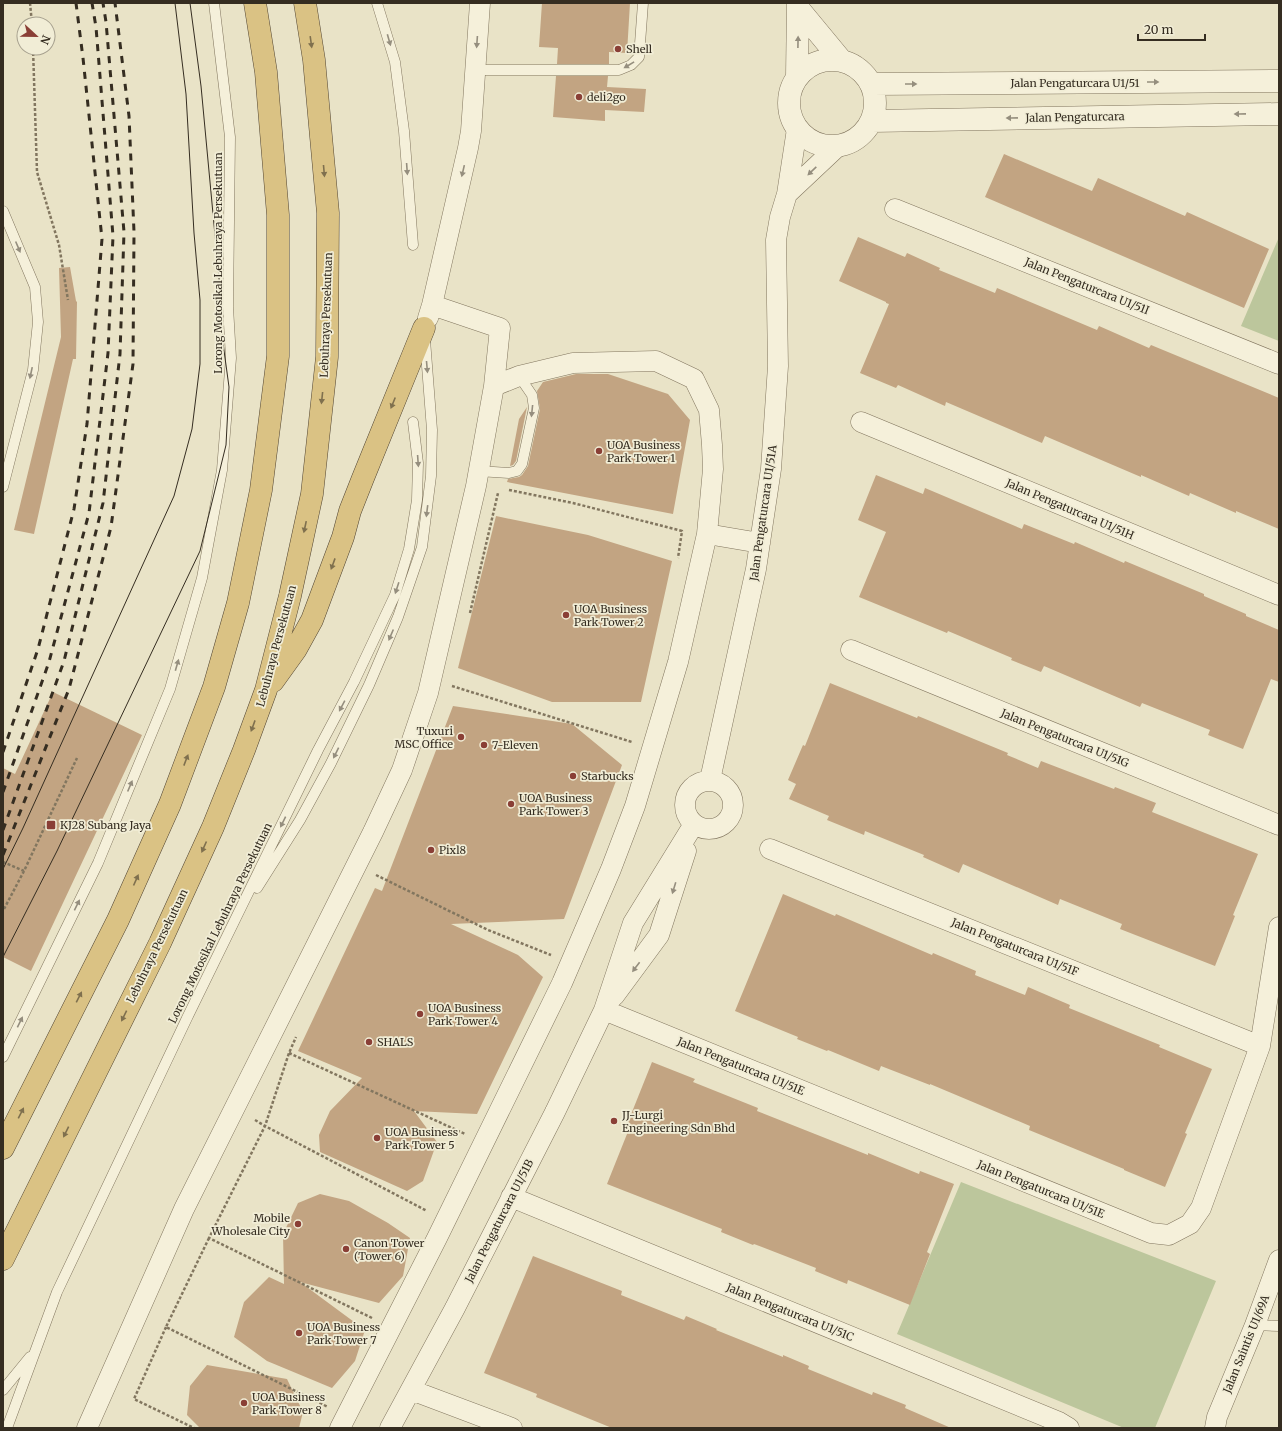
<svg xmlns="http://www.w3.org/2000/svg" width="1282" height="1431" viewBox="0 0 1282 1431" font-family="Merriweather,serif">
  <style>
    .green { fill: #bcc69c }
    .building { fill: #c2a482 }
    .lines { fill: none; stroke-linecap: round; stroke-linejoin: round }
    .service-casing { stroke: #82765f; stroke-width: 11 }
    .minor-casing { stroke: #82765f; stroke-width: 21 }
    .tertiary-casing { stroke: #82765f; stroke-width: 23 }
    .trunk-casing { stroke: #514432; stroke-width: 23 }
    .path { stroke: #82765f; stroke-width: 2.5; stroke-dasharray: 3 2; stroke-linecap: butt }
    .service { stroke: #f5f0da; stroke-width: 10 }
    .minor { stroke: #f5f0da; stroke-width: 20 }
    .tertiary { stroke: #f5f0da; stroke-width: 22 }
    .trunk { stroke: #dac284; stroke-width: 22 }
    .tram { stroke: #352d21; stroke-width: 1 }
    .rail { stroke: #352d21; stroke-width: 3; stroke-dasharray: 7 7; stroke-linecap: butt }
    .oneway { fill: #958e7e }
    .oneway2 { fill: #7f704e }
    .poi-dot { fill: #8a3f36; stroke: #f1edd6; stroke-width: 1.5 }
    .labels { text-anchor: middle; dominant-baseline: central; stroke-width: 3.5; stroke-linejoin: round; paint-order: stroke }
    .poi-label { font-size: 11px; fill: #352d21; stroke: #f1edd6; text-anchor: start }
    .street-label { font-size: 11px; fill: #352d21; stroke: #f1edd6 }
  </style>
  <rect width="100%" height="100%" fill="#e9e3c7"/>
  <!-- green -->
  <path class="green" d="M1279,237V341L1241,326Z
    M961,1182L1216,1281L1155,1428H1124L897,1334Z"/>
  <!-- building -->
  <path class="building" d="M542,3H630L627,53L609,52V64H557L558,48L539,47Z
    M556,76H608L607,87L646,89L644,112L605,110V121L553,117Z
    M1004,154L1092,191L1098,178L1185,216L1187,212L1269,249L1244,308L985,197Z
    M858,237L905,257L907,253L940,268L939,270L995,293L997,288L1097,330L1099,326L1149,348L1151,345L1279,398V529L1236,511V513L1190,493L1189,496L1141,475V477L1045,436L1042,443L946,402L945,406L898,385L896,388L860,373L889,304L886,303V302L839,281Z
    M70,267L76,301L77,302L76,359H73L34,534L14,530L61,337L59,268Z
    M608,374L668,394L690,420L673,514L507,482L508,479L519,477L522,475L528,466L540,409L537,391L543,382L576,374Z
    M527,407L516,461L513,465L510,466L519,419Z
    M876,475L923,494L925,488L1022,529L1024,524L1074,544L1075,542L1124,563L1125,561L1204,594V596L1246,614V616L1279,630V682L1271,679L1243,749L1208,735L1210,730L1142,703L1140,707L1044,666L1041,672L1011,660L1012,658L948,631L947,633L859,597L886,532L858,520Z
    M496,516L588,535L672,561L641,702H552L458,668Z
    M830,683L917,718L918,716L1008,753L1007,755L1038,768L1041,761L1114,789L1115,787L1156,803L1152,812L1258,854L1233,915L1235,916L1215,966L1120,929L1122,924L1060,899L1058,905L963,864L959,873L923,857L924,855L865,831L864,835L827,820L829,816L789,799L796,784L788,780L803,745L805,746Z
    M53,692L142,735L31,971L3,957V768L15,774Z
    M453,706L572,724L622,765L564,919L451,924L518,955L543,977L477,1114L414,1111L437,1142L423,1181L407,1191L320,1152L319,1135L330,1111L362,1078L298,1051L375,888L382,891Z
    M783,894L835,916L836,914L932,955L933,953L976,971L975,975L1025,995L1028,987L1070,1005L1069,1008L1160,1045L1159,1047L1212,1069L1185,1133L1187,1134L1165,1187L1124,1170V1169L1029,1130L1030,1126L930,1084V1085L881,1066L879,1071L828,1050L827,1051L797,1039L798,1037L735,1011Z
    M652,1062L695,1079L693,1082L758,1108L757,1111L868,1155V1153L919,1174L920,1171L954,1184L927,1252L930,1254L910,1305L848,1280L847,1284L815,1271L816,1268L754,1244L753,1245L721,1232L722,1229L607,1184L631,1124L628,1122Z
    M320,1194L349,1201L388,1223L410,1238L403,1276L379,1303L300,1282L365,1330L355,1361L332,1388L267,1361L234,1337L244,1302L269,1277L284,1284L283,1234L298,1203Z
    M533,1256L622,1291L621,1295L684,1320L686,1316L717,1329L716,1330L783,1357V1355L809,1366L808,1369L872,1395L873,1392L906,1405L905,1408L951,1428H612L536,1397L537,1394L484,1373Z
    M207,1365L287,1379L303,1412L299,1428H200L187,1415L190,1386Z"/>
  <g class="lines">
    <!-- service casing -->
    <g class="service-casing">
      <path id="service" d="M377,3L395,62L404,131L413,245
        M475,70H619L631,65L639,57L643,3
        M3,211L35,287L38,322L33,370L3,487
        M478,471L509,473L517,471L522,464L534,408L532,395L519,376
        M257,888L300,820L331,763L369,685L398,617L422,547L431,476L432,430L425,340
        M3,1057L98,863L170,689L202,578L222,470L231,358L228,307L230,137L214,3
        M1255,1325L1279,1326
        M3,1390L30,1357
        M7,1428L57,1292L187,1018L318,750L354,682L395,595L409,549L417,500L418,463L413,422"/>
    </g>
    <!-- minor casing -->
    <g class="minor-casing">
      <path id="minor" d="M787,194L837,147
        M895,209L1279,364
        M428,318L432,305L468,148L471,131L480,3
        M861,422L1279,595
        M707,534L760,543
        M851,650L1279,825
        M710,780L756,569L771,469L778,366L776,240L780,217L787,194L797,129
        M685 805a24 24 0 1 1 48 0a24 24 0 1 1-48 0Z
        M770,849L1260,1046
        M614,996L659,935L686,851
        M604,1010L1151,1233L1169,1235L1190,1224L1201,1208L1260,1046L1279,927
        M511,1197L1059,1422L1069,1428
        M411,1390L512,1428
        M87,1428L184,1209L373,832L402,770L428,693L476,486L494,386L500,328L432,305
        M340,1428L437,1238L562,983L611,869L635,806L678,662L707,534L713,469L712,445L709,410L694,379L656,361L573,363L519,376L494,386
        M390,1428L455,1308L555,1112L604,1010L633,923L694,824
        M1215,1428L1217,1417L1255,1325L1279,1260"/>
    </g>
    <!-- tertiary casing -->
    <g class="tertiary-casing">
      <path id="tertiary" d="M798,8L841,60
        M789 103a43 43 0 1 1 86 0a43 43 0 1 1-86 0Z
        M797,77L798,3
        M872,84L1279,81
        M872,121L1279,114"/>
    </g>
    <!-- trunk casing -->
    <g class="trunk-casing">
      <path id="trunk" d="M273,681L296,649L312,620L343,537L350,511L363,478L424,328
        M3,1148L118,920L170,804L214,687L238,603L261,490L278,356V215L266,72L255,3
        M3,1259L160,943L213,827L244,750L266,690L290,596L312,494L327,357L328,213L314,60L305,3"/>
    </g>
    <!-- path -->
    <path class="path" d="M30,3L32,24
      M33,48L37,172L59,245L68,300
      M509,490L573,503L682,531L678,558
      M470,613L498,493
      M452,686L632,742
      M3,862L24,871
      M376,875L488,930L551,955
      M4,909L24,871L77,758
      M289,1053L465,1134
      M255,1120L265,1126L289,1053L296,1037
      M209,1238L166,1327L328,1407
      M372,1318L209,1238L265,1126L427,1211
      M166,1327L134,1399L194,1428"/>
    <!-- service -->
    <use href="#service" class="service"/>
    <!-- minor -->
    <use href="#minor" class="minor"/>
    <!-- tertiary -->
    <use href="#tertiary" class="tertiary"/>
    <!-- trunk -->
    <use href="#trunk" class="trunk"/>
    <!-- tram -->
    <path class="tram" d="M3,869L23,828L174,496L192,429L200,364V300L194,233L186,94L175,3
      M3,957L57,851L200,551L226,445L229,387L223,343L219,278L201,86L190,3"/>
    <!-- rail -->
    <path class="rail" d="M3,752L38,649L74,509L87,424L102,239L83,58L76,3
      M3,792L49,662L89,513L108,353L113,236L96,27L92,3
      M3,830L64,661L103,503L120,354L124,232L106,22L103,3
      M3,855L69,689L111,527L133,364L134,232L129,116L115,3"/>
  </g>
  <!-- one-way arrows -->
  <defs><path id="oneway-solid" d="M-6-.8H1V-3.2L6.5 0L1 3.2V.8H-6Z"/></defs>
  <g class="oneway">
    <use href="#oneway-solid" transform="translate(389 40) rotate(74)"/>
    <use href="#oneway-solid" transform="translate(477 42) rotate(94)"/>
    <use href="#oneway-solid" transform="translate(798 42) rotate(-89)"/>
    <use href="#oneway-solid" transform="translate(629 65) rotate(149)"/>
    <use href="#oneway-solid" transform="translate(1153 82)"/>
    <use href="#oneway-solid" transform="translate(911 84)"/>
    <use href="#oneway-solid" transform="translate(1240 114) rotate(179)"/>
    <use href="#oneway-solid" transform="translate(1012 118) rotate(179)"/>
    <use href="#oneway-solid" transform="translate(407 169) rotate(86)"/>
    <use href="#oneway-solid" transform="translate(463 171) rotate(103)"/>
    <use href="#oneway-solid" transform="translate(812 171) rotate(136)"/>
    <use href="#oneway-solid" transform="translate(18 247) rotate(67)"/>
    <use href="#oneway-solid" transform="translate(427 367) rotate(85)"/>
    <use href="#oneway-solid" transform="translate(31 373) rotate(102)"/>
    <use href="#oneway-solid" transform="translate(532 411) rotate(96)"/>
    <use href="#oneway-solid" transform="translate(418 461) rotate(86)"/>
    <use href="#oneway-solid" transform="translate(427 511) rotate(97)"/>
    <use href="#oneway-solid" transform="translate(397 588) rotate(108)"/>
    <use href="#oneway-solid" transform="translate(391 635) rotate(113)"/>
    <use href="#oneway-solid" transform="translate(177 665) rotate(-74)"/>
    <use href="#oneway-solid" transform="translate(342 706) rotate(118)"/>
    <use href="#oneway-solid" transform="translate(336 753) rotate(116)"/>
    <use href="#oneway-solid" transform="translate(130 786) rotate(-67)"/>
    <use href="#oneway-solid" transform="translate(283 822) rotate(116)"/>
    <use href="#oneway-solid" transform="translate(674 888) rotate(107)"/>
    <use href="#oneway-solid" transform="translate(77 905) rotate(-64)"/>
    <use href="#oneway-solid" transform="translate(636 967) rotate(127)"/>
    <use href="#oneway-solid" transform="translate(20 1022) rotate(-64)"/>
  </g>
  <g class="oneway2">
    <use href="#oneway-solid" transform="translate(311 42) rotate(82)"/>
    <use href="#oneway-solid" transform="translate(324 171) rotate(85)"/>
    <use href="#oneway-solid" transform="translate(322 398) rotate(96)"/>
    <use href="#oneway-solid" transform="translate(393 403) rotate(112)"/>
    <use href="#oneway-solid" transform="translate(305 527) rotate(102)"/>
    <use href="#oneway-solid" transform="translate(333 564) rotate(110)"/>
    <use href="#oneway-solid" transform="translate(253 726) rotate(110)"/>
    <use href="#oneway-solid" transform="translate(186 760) rotate(-69)"/>
    <use href="#oneway-solid" transform="translate(204 847) rotate(114)"/>
    <use href="#oneway-solid" transform="translate(136 880) rotate(-66)"/>
    <use href="#oneway-solid" transform="translate(79 997) rotate(-63)"/>
    <use href="#oneway-solid" transform="translate(124 1016) rotate(116)"/>
    <use href="#oneway-solid" transform="translate(21 1113) rotate(-63)"/>
    <use href="#oneway-solid" transform="translate(66 1132) rotate(116)"/>
  </g>
  <!-- markers -->
  <g class="poi-dot">
    <circle cx="618" cy="49" r="4"/>
    <circle cx="579" cy="97" r="4"/>
    <circle cx="599" cy="451" r="4"/>
    <circle cx="566" cy="615" r="4"/>
    <circle cx="461" cy="737" r="4"/>
    <circle cx="484" cy="745" r="4"/>
    <circle cx="573" cy="776" r="4"/>
    <circle cx="511" cy="804" r="4"/>
    <rect x="46" y="820" width="10" height="10" rx="2"/>
    <circle cx="431" cy="850" r="4"/>
    <circle cx="420" cy="1014" r="4"/>
    <circle cx="369" cy="1042" r="4"/>
    <circle cx="614" cy="1121" r="4"/>
    <circle cx="377" cy="1138" r="4"/>
    <circle cx="298" cy="1224" r="4"/>
    <circle cx="346" cy="1249" r="4"/>
    <circle cx="299" cy="1333" r="4"/>
    <circle cx="244" cy="1403" r="4"/>
  </g>
  <g class="labels">
    <!-- poi labels -->
    <g class="poi-label">
      <text x="626" y="49">Shell</text>
      <text x="587" y="97">deli2go</text>
      <text x="607" y="445">UOA Business<tspan x="607" dy="13">Park Tower 1</tspan></text>
      <text x="574" y="609">UOA Business<tspan x="574" dy="13">Park Tower 2</tspan></text>
      <text x="453" y="731" text-anchor="end">Tuxuri<tspan x="453" dy="13">MSC Office</tspan></text>
      <text x="492" y="745">7-Eleven</text>
      <text x="581" y="776">Starbucks</text>
      <text x="519" y="798">UOA Business<tspan x="519" dy="13">Park Tower 3</tspan></text>
      <text x="60" y="825">KJ28 Subang Jaya</text>
      <text x="439" y="850">Pixl8</text>
      <text x="428" y="1008">UOA Business<tspan x="428" dy="13">Park Tower 4</tspan></text>
      <text x="377" y="1042">SHALS</text>
      <text x="622" y="1115">JJ-Lurgi<tspan x="622" dy="13">Engineering Sdn Bhd</tspan></text>
      <text x="385" y="1132">UOA Business<tspan x="385" dy="13">Park Tower 5</tspan></text>
      <text x="290" y="1218" text-anchor="end">Mobile<tspan x="290" dy="13">Wholesale City</tspan></text>
      <text x="354" y="1243">Canon Tower<tspan x="354" dy="13">(Tower 6)</tspan></text>
      <text x="307" y="1327">UOA Business<tspan x="307" dy="13">Park Tower 7</tspan></text>
      <text x="252" y="1397">UOA Business<tspan x="252" dy="13">Park Tower 8</tspan></text>
    </g>
    <!-- street labels -->
    <g class="street-label">
      <text x="1075" y="83">Jalan Pengaturcara U1/51</text>
      <text transform="translate(1075 117) rotate(-1)">Jalan Pengaturcara</text>
      <text transform="translate(218 263) rotate(-90)">Lorong Motosikal Lebuhraya Persekutuan</text>
      <text transform="translate(1087 286) rotate(22)">Jalan Pengaturcara U1/51I</text>
      <text transform="translate(326 315) rotate(-88)">Lebuhraya Persekutuan</text>
      <text transform="translate(1070 509) rotate(23)">Jalan Pengaturcara U1/51H</text>
      <text transform="translate(763 513) rotate(-82)">Jalan Pengaturcara U1/51A</text>
      <text transform="translate(276 646) rotate(-75)">Lebuhraya Persekutuan</text>
      <text transform="translate(1065 738) rotate(22)">Jalan Pengaturcara U1/51G</text>
      <text transform="translate(220 923) rotate(-64)">Lorong Motosikal Lebuhraya Persekutuan</text>
      <text transform="translate(157 946) rotate(-64)">Lebuhraya Persekutuan</text>
      <text transform="translate(1015 947) rotate(22)">Jalan Pengaturcara U1/51F</text>
      <text transform="translate(741 1066) rotate(22)">Jalan Pengaturcara U1/51E</text>
      <text transform="translate(1041 1189) rotate(22)">Jalan Pengaturcara U1/51E</text>
      <text transform="translate(499 1221) rotate(-63)">Jalan Pengaturcara U1/51B</text>
      <text transform="translate(790 1312) rotate(22)">Jalan Pengaturcara U1/51C</text>
      <text transform="translate(1246 1344) rotate(-68)">Jalan Saintis U1/69A</text>
    </g>
  </g>
  <!-- border -->
  <rect width="1282" height="1431" fill="none" stroke="#352d21" stroke-width="8"/>
  <!-- north arrow -->
  <g transform="translate(36 36) rotate(112)"><circle r="19" fill="#f1edd6" stroke="#a6a08e"/>
  <path d="M0-3L7 15L0 10L-7 15Z" fill="#8a3f36"/>
  <text y="-6" font-size="11" font-weight="bold" text-anchor="middle" fill="#352d21">N</text>
  </g>
  <!-- scale -->
  <path d="M1138 34v6h67v-6" fill="none" stroke="#352d21" stroke-width="2"/>
  <text x="1144" y="34" font-size="12" fill="#352d21" stroke="#f1edd6" stroke-width="3" paint-order="stroke">20 m</text>
</svg>
